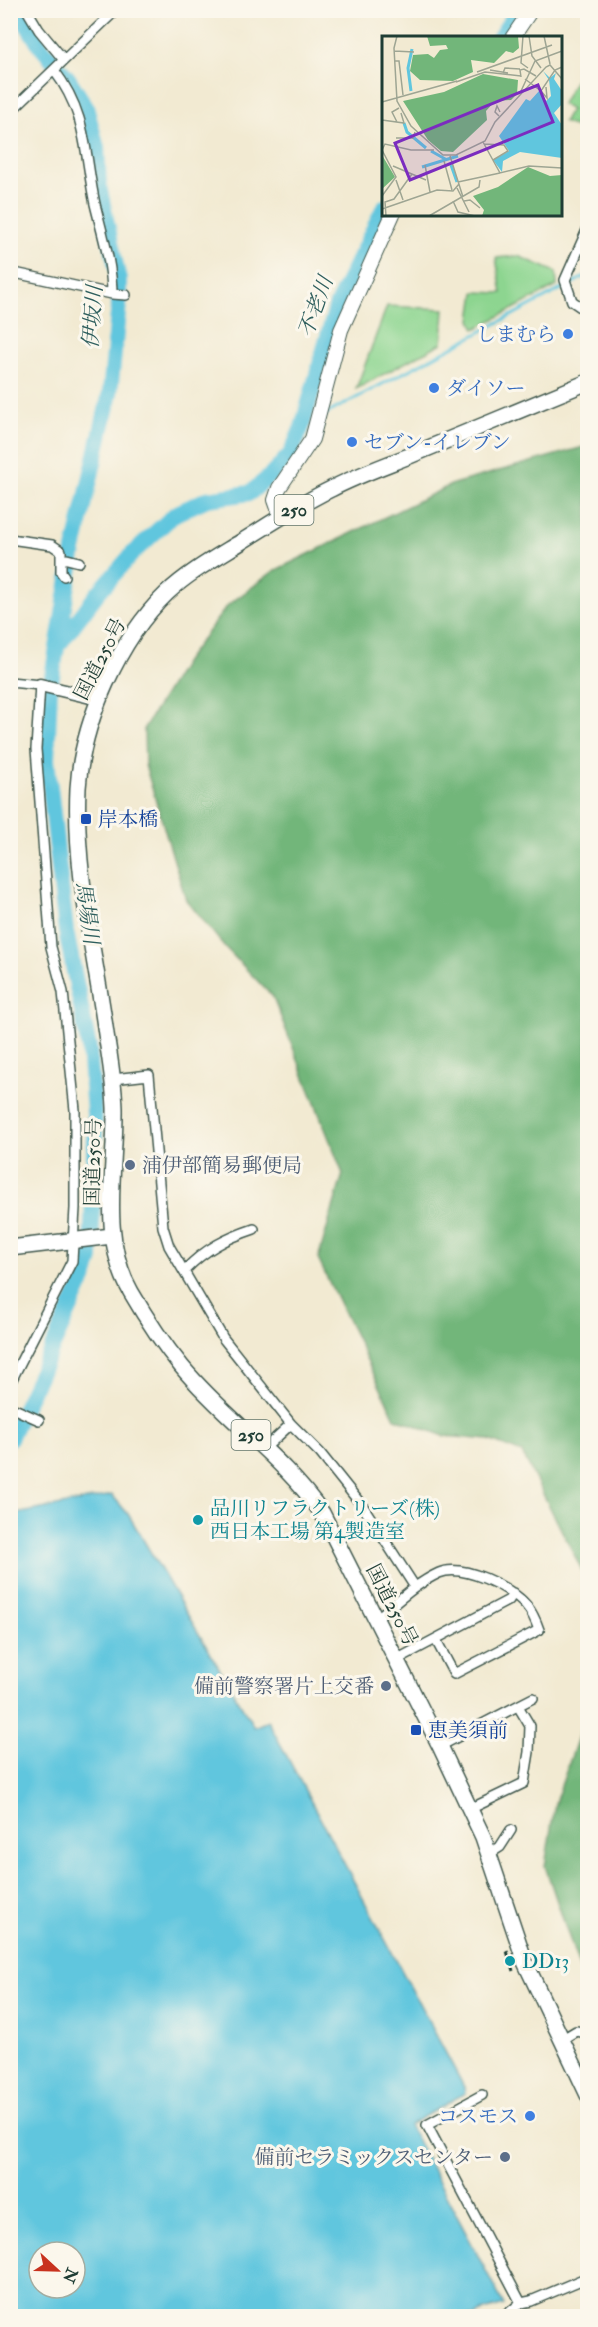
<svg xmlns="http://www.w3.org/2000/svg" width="598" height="2327" viewBox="0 0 598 2327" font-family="'IM FELL Double Pica','Noto Serif JP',serif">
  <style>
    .green { fill: #8dd590; stroke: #568962; stroke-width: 1.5 }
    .forest { fill: #72b67a; stroke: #487a57; stroke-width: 1.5 }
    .water { fill: #60c6de; stroke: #408289; stroke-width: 1.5; fill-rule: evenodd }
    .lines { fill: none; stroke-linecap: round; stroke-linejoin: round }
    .stream { stroke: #60c6de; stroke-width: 3 }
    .river { stroke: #60c6de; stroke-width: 16 }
    .minor-casing { stroke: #3f574c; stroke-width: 12 }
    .tertiary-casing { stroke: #3f574c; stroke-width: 15 }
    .secondary-casing { stroke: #3f574c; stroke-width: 16 }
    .primary-casing { stroke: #3f574c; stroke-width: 18 }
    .trunk-casing { stroke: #3f574c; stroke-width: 18 }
    .minor { stroke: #fff; stroke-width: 9 }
    .tertiary { stroke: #fff; stroke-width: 12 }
    .secondary { stroke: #fff; stroke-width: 14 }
    .primary { stroke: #fff; stroke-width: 15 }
    .trunk { stroke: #fff; stroke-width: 15 }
    .rail { stroke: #1f3d34; stroke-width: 3; stroke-dasharray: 9 4.5; stroke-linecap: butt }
    .shop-dot { fill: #3f7fe0; stroke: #fbf7ec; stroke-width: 2 }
    .transit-dot { fill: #1a4fb4; stroke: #fbf7ec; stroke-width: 2 }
    .service-dot { fill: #5c6f8a; stroke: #fbf7ec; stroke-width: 2 }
    .culture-dot { fill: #0f9aa8; stroke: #fbf7ec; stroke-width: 2 }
    .labels { text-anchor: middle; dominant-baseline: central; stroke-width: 6; stroke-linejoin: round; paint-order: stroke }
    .shield { fill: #fbf7ec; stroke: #61756b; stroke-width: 1.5 }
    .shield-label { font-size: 18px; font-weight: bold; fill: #1f3d34 }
    .shop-label { font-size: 20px; fill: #366cbe; stroke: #fbf7ec; text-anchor: end }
    .street-label { font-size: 20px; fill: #1f3d34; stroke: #fbf7ec }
    .transit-label { font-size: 20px; fill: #164399; stroke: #fbf7ec; text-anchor: start }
    .service-label { font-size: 20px; fill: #4e5e75; stroke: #fbf7ec; text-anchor: end }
    .culture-label { font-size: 20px; fill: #0d838f; stroke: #fbf7ec; text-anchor: start }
    .water-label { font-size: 21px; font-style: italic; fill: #2f5f5e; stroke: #fbf7ec }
    .inset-river { fill: none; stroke: #60c6de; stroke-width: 3 }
    .inset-road { fill: none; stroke: #9ea593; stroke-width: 1.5 }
    .view { fill: #7b2cbf; fill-opacity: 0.15; stroke: #7b2cbf; stroke-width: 3 }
    .inset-edge { fill: none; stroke: #1f3d34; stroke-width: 3 }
  </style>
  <rect width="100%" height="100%" fill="#fbf7ec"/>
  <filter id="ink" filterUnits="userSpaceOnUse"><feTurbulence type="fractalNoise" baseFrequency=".0167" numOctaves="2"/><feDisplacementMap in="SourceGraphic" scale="12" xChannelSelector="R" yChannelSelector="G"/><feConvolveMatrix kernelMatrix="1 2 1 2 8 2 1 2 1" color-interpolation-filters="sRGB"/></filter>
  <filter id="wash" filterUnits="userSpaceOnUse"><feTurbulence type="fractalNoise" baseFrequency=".008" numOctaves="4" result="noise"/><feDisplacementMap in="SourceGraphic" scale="24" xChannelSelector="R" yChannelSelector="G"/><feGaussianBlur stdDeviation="1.35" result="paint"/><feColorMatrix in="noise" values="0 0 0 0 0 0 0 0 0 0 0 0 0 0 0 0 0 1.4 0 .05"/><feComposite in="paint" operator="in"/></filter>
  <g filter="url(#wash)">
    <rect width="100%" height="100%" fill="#f2ead2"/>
    <!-- green -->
    <path class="green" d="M581,69L587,72V132L563,122L571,110L562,104Z
      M518,256L556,272L557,286L475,329L471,320L475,292L502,293L496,258Z
      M387,306L444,309L442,343L356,389Z"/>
    <!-- forest -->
    <path class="forest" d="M587,446H588L587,1580L522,1453L489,1440L444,1436L395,1418L318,1259L343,1174L273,997L225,947L186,900L145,765L144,728L186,660L228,605L274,571L453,484Z
      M587,1712V1984L584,1981L545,1866L555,1803Z"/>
    <!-- water -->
    <path class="water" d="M112,1495L128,1514L254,1727L268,1721L464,2087L465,2093L409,2125L504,2305L484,2311L476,2316H11V1515ZM39,2252H75V2288H39Z"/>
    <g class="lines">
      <!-- stream -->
      <path class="stream" d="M324,415L588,275
        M302,427L310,422"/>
      <!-- river -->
      <path class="river" d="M499,38L518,10
        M61,642L97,594L133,553L175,514L207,499L250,493L272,474L291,453L302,427L337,304L384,207
        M10,1438L86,1275L91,1258L95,1126L89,1048L66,931L47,760L50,688L74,550L110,393L119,303V280L99,186L97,148L86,107L68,78L40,46L18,10"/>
    </g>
  </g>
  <g filter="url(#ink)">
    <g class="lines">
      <!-- minor casing -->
      <g class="minor-casing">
        <path id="minor" d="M27,10L39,30L64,60
          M54,70C88,115 84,152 95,204C102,233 112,264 112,294
          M10,112L116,10
          M588,228L565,280L572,301L588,312
          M10,272L112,294L126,295
          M10,539L52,545L61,551V572L64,576
          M67,559L79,562
          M10,682L40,685L36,749L51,947L63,992L75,1110V1208L72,1261L10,1383
          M113,1079L149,1075L163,1227L169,1246L223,1338L291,1424L320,1453L364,1508L415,1587
          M185,1270C205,1249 227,1238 254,1229
          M10,1407L39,1420
          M265,1448L291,1424
          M376,1619C396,1603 415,1584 439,1573C462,1563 511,1587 526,1605C532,1612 536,1621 539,1630L454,1674L436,1640
          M396,1660L509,1600L513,1593
          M440,1746L533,1698
          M470,1809L524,1783L529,1752L530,1726L518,1706
          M489,1854L500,1847L511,1830
          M561,2040L576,2031L588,2033
          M482,2095L427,2125L521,2303
          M505,2316L521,2303L531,2301L588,2277"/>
      </g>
      <!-- tertiary casing -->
      <g class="tertiary-casing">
        <path id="tertiary" d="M40,685L99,699"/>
      </g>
      <!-- secondary casing -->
      <g class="secondary-casing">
        <path id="secondary" d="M512,38L531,10
          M281,517L275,500L279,488L312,439L341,330L393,214"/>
      </g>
      <!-- primary casing -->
      <g class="primary-casing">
        <path id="primary" d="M10,1248L112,1236"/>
      </g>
      <!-- trunk casing -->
      <g class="trunk-casing">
        <path id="trunk" d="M588,382C530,406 472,430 414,454C387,465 358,475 331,489C300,504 270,524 241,542C215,558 188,573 167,593C119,639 82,722 78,788C74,872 95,952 106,1034C110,1058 114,1083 115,1108C116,1169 99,1237 131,1292C146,1318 163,1344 182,1367C225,1419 283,1457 322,1513L440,1746L483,1837L525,1962L588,2095"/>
      </g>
      <!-- minor -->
      <use href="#minor" class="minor"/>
      <!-- tertiary -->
      <use href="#tertiary" class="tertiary"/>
      <!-- secondary -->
      <use href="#secondary" class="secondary"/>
      <!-- primary -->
      <use href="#primary" class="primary"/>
      <!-- trunk -->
      <use href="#trunk" class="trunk"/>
      <!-- rail -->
      <path class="rail" d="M507,1951L513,1971"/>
    </g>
  </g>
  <!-- markers -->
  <g class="shop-dot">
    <circle cx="568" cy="334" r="6"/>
    <circle cx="434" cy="388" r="6"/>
    <circle cx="352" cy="442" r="6"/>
    <circle cx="530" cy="2116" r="6"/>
  </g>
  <g class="transit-dot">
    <rect x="80" y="813" width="12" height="12" rx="3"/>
    <rect x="410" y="1724" width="12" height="12" rx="3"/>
  </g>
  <g class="service-dot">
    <circle cx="130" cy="1165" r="6"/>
    <circle cx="386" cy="1686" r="6"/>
    <circle cx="505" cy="2157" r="6"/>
  </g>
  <g class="culture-dot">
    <circle cx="198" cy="1520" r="6"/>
    <circle cx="510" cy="1961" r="6"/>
  </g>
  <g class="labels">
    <!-- shield labels -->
    <g class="shield">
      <rect x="274.5" y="495" width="39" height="30" rx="4.5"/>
      <rect x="231.5" y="1420" width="39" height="30" rx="4.5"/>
    </g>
    <g class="shield-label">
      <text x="294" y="510">250</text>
      <text x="251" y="1435">250</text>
    </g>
    <!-- shop labels -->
    <g class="shop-label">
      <text x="556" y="334">しまむら</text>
      <text x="446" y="388" text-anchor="start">ダイソー</text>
      <text x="364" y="442" text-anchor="start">セブン-イレブン</text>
      <text x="518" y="2116">コスモス</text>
    </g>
    <!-- street labels -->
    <g class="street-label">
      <text transform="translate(100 659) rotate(-63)">国道250号</text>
      <text transform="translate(93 1162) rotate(-89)">国道250号</text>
      <text transform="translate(392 1605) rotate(63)">国道250号</text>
    </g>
    <!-- transit labels -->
    <g class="transit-label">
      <text x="98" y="819">岸本橋</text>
      <text x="428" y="1730">恵美須前</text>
    </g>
    <!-- service labels -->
    <g class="service-label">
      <text x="142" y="1165" text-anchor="start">浦伊部簡易郵便局</text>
      <text x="374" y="1686">備前警察署片上交番</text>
      <text x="493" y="2157">備前セラミックスセンター</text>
    </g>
    <!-- culture labels -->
    <g class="culture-label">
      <text x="210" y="1508">品川リフラクトリーズ(株)<tspan x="210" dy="23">西日本工場 第4製造室</tspan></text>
      <text x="522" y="1961">DD13</text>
    </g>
    <!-- water labels -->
    <g class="water-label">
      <text transform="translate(316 307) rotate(-70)">不老川</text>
      <text transform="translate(93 317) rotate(-86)">伊坂川</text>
      <text transform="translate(87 913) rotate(82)">馬場川</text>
    </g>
  </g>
  <!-- overview -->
  <g transform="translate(382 36)">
    <rect width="180" height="180" fill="#f2ead2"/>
    <path d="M45,0H136L137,12L131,17L124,15L112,27L89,24L91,36L71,45L38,44L28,35L31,19L46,18L52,22L58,14L66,13L64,9L48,10ZM101,38L136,44L135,58L129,64L113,65L104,75L105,84L71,116L59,115L46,104L21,65L62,56ZM0,119L13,141L0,153ZM146,131L168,140L180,139V180H100L102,174L91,160L116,151Z" fill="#72b67a"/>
    <path d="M161,35L168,42L174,37L172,43L180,55V68L172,77L180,89V122L138,116L121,125L120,136L111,124L127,115L117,100L144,63L148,65L157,55L164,65L169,60L167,44Z" fill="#60c6de"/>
    <path class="inset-river" d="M29,55L26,32L30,13M22,87L25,96L44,112M49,115L65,124M69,129L75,146M40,131L76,120"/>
    <path class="inset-road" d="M15,0L12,12L15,65L29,90L61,119H74L103,105L113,86L164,31L168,29L180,43M141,0L139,27L146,32M147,0L150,20L159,32M162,0L168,28M12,15L32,16M12,25H17L21,59M108,34L126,37M95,36L170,9M121,37L123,32L138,33M139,41L138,34L142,33L154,40M143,43L159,55L173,34L180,31M74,46L103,36L139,40M139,55L153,25L180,15M159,55L165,62L164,51M0,66L75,45M117,80L113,76L115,70L118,76M0,84L22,87L19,77M15,86L10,76L17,72M14,102H31L33,96M101,106L118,137L147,130L180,132M102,108L122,109L126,115L111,124M0,114L3,108L29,114H52M0,114L14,141L0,160M68,120L81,161M62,125L70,154M43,129L48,156M11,130L44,144M14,144L21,164M76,146L118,137M75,152L87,176M71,165L76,176L93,180M82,165L88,164L98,172M0,173L55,154L71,155L77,148M4,180L3,166L12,163L30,138M47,180L97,151L98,144"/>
    <path class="view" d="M156,49L171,86L28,144L13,107Z"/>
    <rect width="180" height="180" class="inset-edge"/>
  </g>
  <!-- margin -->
  <rect width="598" height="2327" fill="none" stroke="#fbf7ec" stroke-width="36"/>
  <!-- north arrow -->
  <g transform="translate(57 2270) rotate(112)"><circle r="28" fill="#fbf7ec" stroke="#a3ada2" stroke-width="1.5"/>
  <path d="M0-4.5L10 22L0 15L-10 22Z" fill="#c8321e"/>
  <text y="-9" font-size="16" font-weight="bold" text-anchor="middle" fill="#1f3d34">N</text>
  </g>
</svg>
